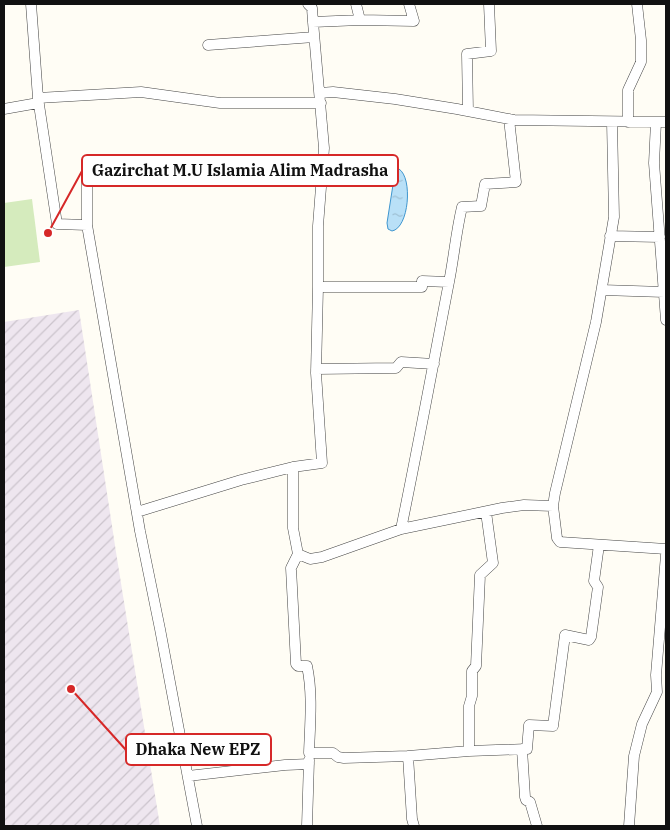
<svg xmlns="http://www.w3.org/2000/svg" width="670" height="830" viewBox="0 0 670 830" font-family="'IBM Plex Serif',serif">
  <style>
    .industrial { fill: url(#industrial-furrows) }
    .grass { fill: #d5ebbd }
    .water { fill: url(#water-ripples); stroke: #3f96cf }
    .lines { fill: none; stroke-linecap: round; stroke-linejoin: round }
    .street-casing { stroke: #444; stroke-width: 11 }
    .street { stroke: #fff; stroke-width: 10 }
    .leader { fill: none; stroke: #d62828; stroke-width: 2 }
    .callout-dot { fill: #d62828; stroke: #fff; stroke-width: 2 }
    .callout { fill: #fff; stroke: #d62828; stroke-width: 2 }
    .callout-label { font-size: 16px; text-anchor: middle; font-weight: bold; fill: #111 }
  </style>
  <defs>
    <pattern id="industrial-furrows" width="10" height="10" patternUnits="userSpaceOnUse" patternTransform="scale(1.25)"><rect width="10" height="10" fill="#eee6ef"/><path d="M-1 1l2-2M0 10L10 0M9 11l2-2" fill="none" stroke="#cbc4cc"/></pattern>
    <pattern id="water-ripples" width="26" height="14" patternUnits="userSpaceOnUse" patternTransform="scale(1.25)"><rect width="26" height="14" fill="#b9e0f7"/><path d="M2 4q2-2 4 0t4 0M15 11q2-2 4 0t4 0" fill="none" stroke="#9ebfd3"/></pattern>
  </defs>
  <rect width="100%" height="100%" fill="#fffdf5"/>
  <!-- industrial -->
  <path class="industrial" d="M79,310L116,552L160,826H4V322Z"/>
  <!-- grass -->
  <path class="grass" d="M32,199L40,262L4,267V203Z"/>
  <!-- water -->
  <path class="water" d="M399,169C413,178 409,228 392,231L388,229L387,223L395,172Z"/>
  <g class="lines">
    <!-- street casing -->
    <g class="street-casing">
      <path id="street" d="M31,4L38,98L141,92L220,103H321
        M308,4L312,8L313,22
        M360,20L414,21L409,4
        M208,45L314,37
        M320,93L333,92L395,99L457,109L514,120L666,122
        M38,98L57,224L87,225L140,531L160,629L197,826
        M4,109L38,103
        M468,111L467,54L491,51L489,4
        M612,122L614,217L596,322L555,493L553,506L557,538L560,542L666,549
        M628,122V90L641,62V40L637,4
        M656,122L654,163L666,320
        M87,225V170L171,165L256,166L323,164
        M610,236L660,237
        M318,287V226L324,148L313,22L360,20L356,4
        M602,290L664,292
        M316,369L396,368L401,362L434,364
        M293,467L322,463L316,373L318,287H422V281L449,282
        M137,512L241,480L293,467V528L298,554L310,559L322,557L401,529L502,508L524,505L553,506
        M401,529C418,447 433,365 449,282C454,257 456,232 462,207L481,206L485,184L516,182L509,119
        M298,554L291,568L296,664L298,666H307C313,694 310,724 309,753H333L338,757L344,758L408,756L412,819L414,826
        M522,749L525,797L526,800L530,802L537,826
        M469,751L527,749L529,725L553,726L565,635L589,640L591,637L598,587L594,581L599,545
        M408,756L469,751V706L472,696V671L476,666L480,575L493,563L486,512
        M188,776L285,765L309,764
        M307,826L309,760
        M629,826L634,756L642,724L657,692L656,675L666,555"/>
    </g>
    <!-- street -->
    <use href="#street" class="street"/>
  </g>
  <!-- callouts -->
  <path class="leader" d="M48 233L82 171M71 689L126 750"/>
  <g class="callout-dot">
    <circle cx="48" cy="233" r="5"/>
    <circle cx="71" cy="689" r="5"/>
  </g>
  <g class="callout">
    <rect x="82" y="155" width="316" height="31" rx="5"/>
    <rect x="126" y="734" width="145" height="31" rx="5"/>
  </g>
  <g class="callout-label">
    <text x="240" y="176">Gazirchat M.U Islamia Alim Madrasha</text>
    <text x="198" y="755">Dhaka New EPZ</text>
  </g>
  <!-- border -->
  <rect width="670" height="830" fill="none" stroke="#111111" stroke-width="10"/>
</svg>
